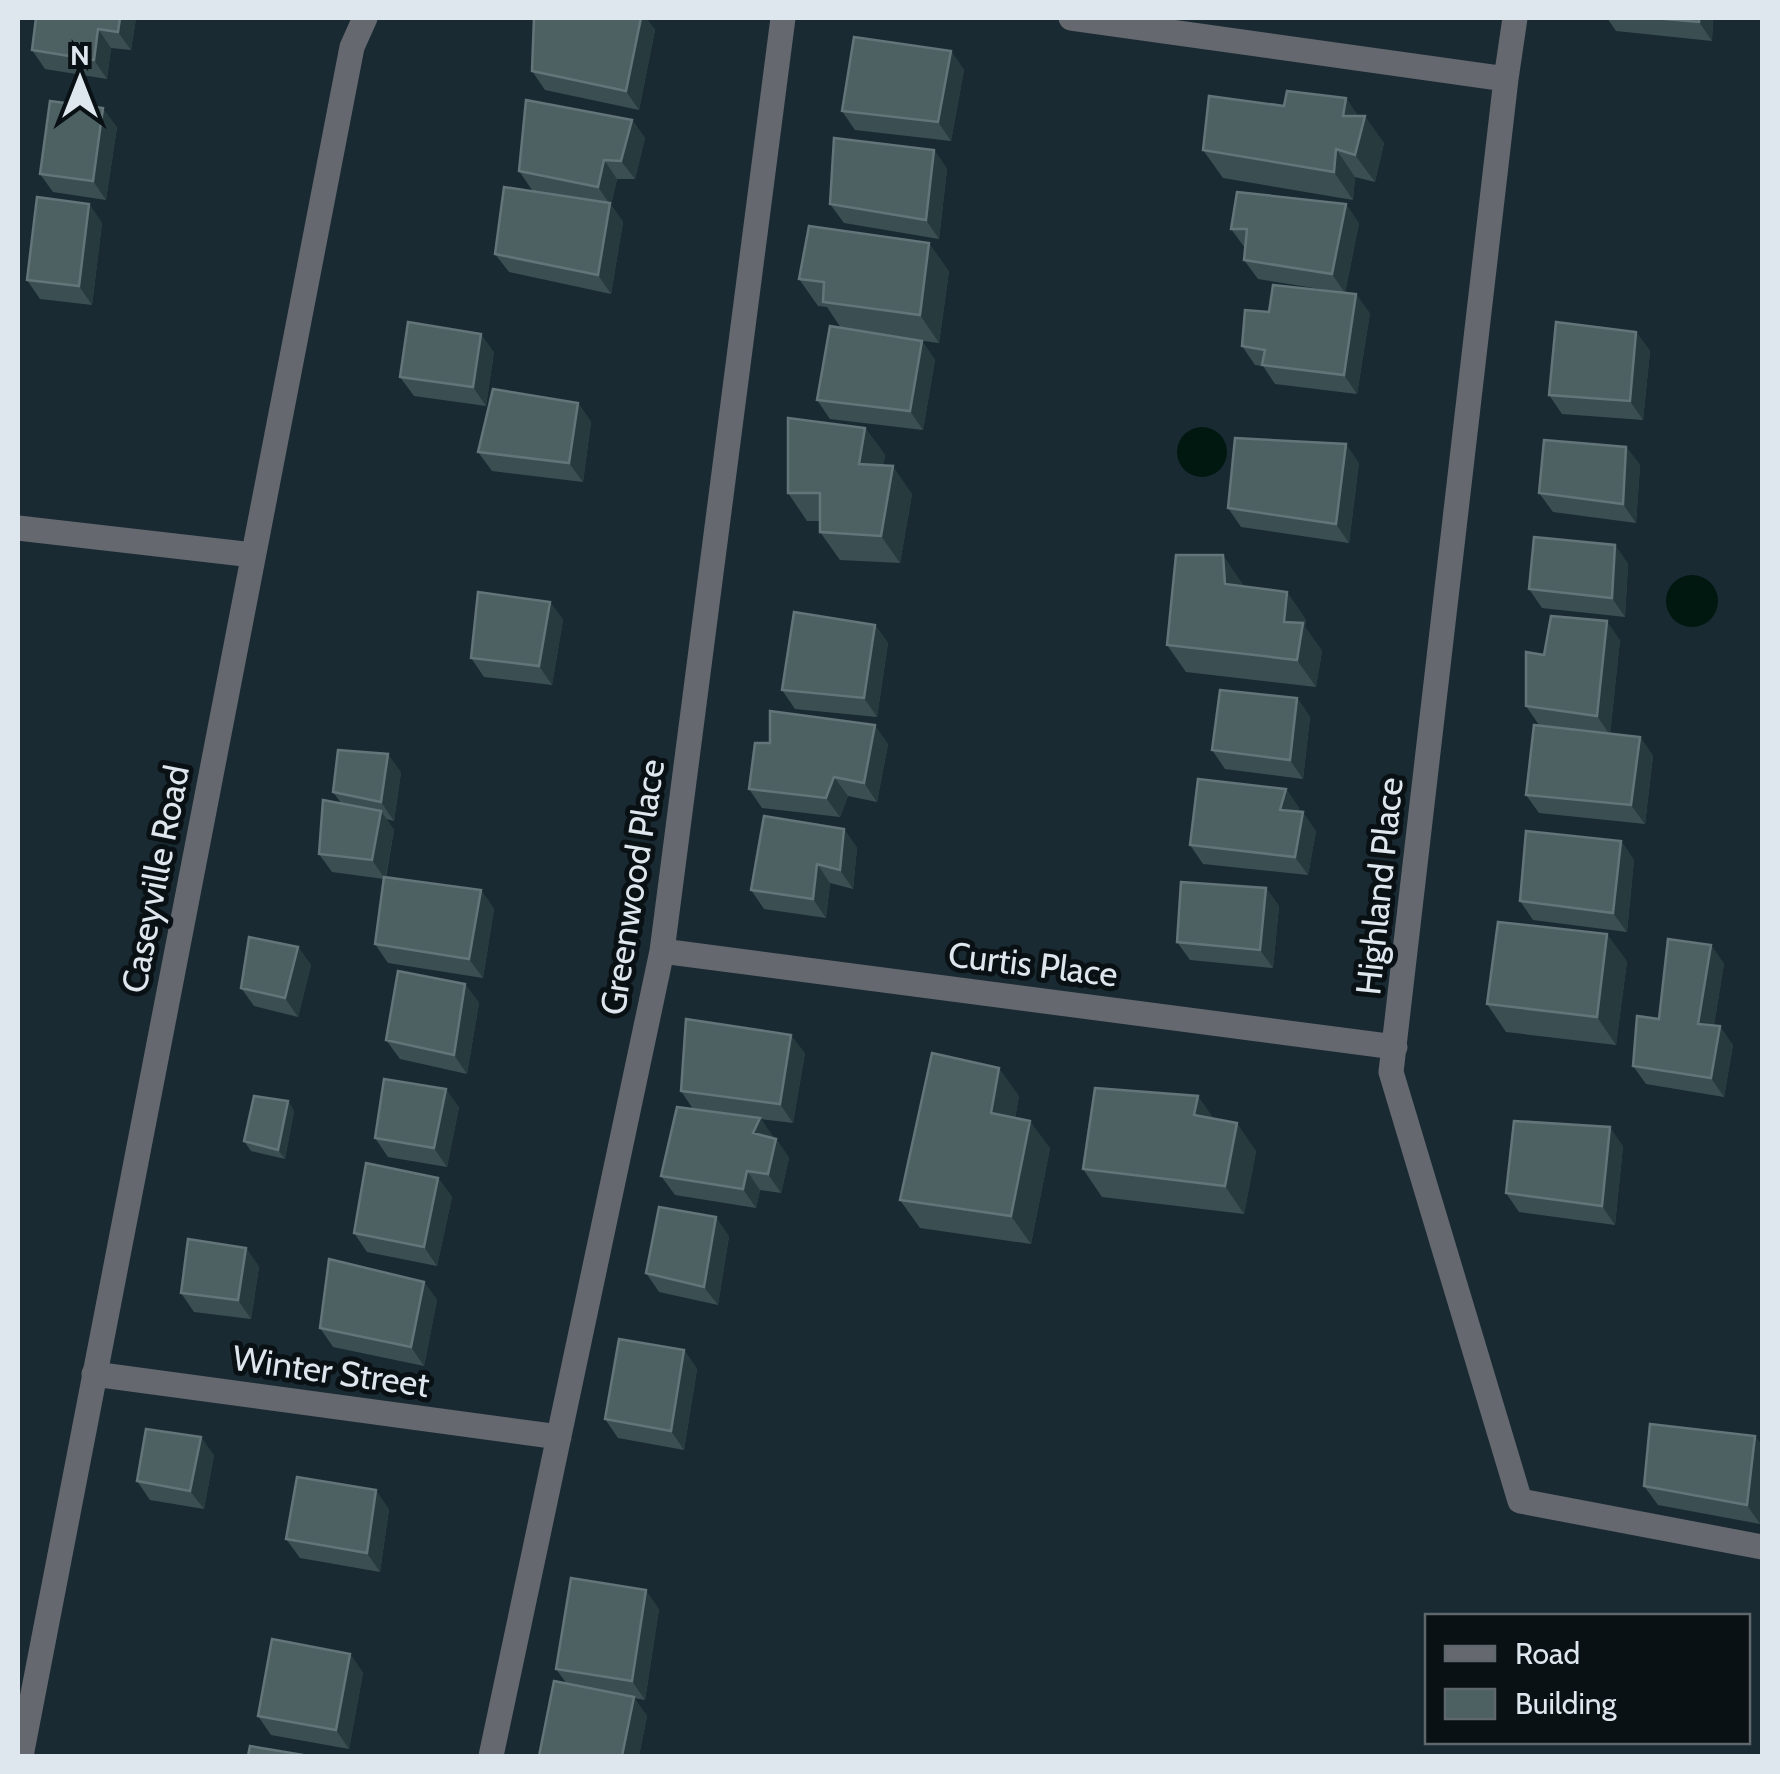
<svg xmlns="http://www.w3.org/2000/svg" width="1780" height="1774" viewBox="0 0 1780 1774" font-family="Cabin,sans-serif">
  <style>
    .water { fill: #00180f }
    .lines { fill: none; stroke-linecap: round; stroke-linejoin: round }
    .minor { stroke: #65686f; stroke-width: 25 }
    .tertiary { stroke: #65686f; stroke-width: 25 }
    .wall { fill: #3b4f52 }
    .shaded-wall { fill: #273a3e }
    .building { fill: #4d6062; stroke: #637578; stroke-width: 2.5 }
    .labels { text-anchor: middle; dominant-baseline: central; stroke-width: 10; stroke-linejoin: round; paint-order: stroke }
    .street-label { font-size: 35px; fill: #dde7ed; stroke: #0a1115 }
  </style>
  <rect width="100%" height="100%" fill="#1a2a33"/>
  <!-- water -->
  <path class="water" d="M1177 452a25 25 0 1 1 50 0a25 25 0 1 1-50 0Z
    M1666 601a26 26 0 1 1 52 0a26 26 0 1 1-52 0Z"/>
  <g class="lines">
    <!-- minor -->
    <path class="minor" d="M1071,18L1506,79
      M1515,18L1506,79L1391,1072L1520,1501L1762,1547
      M18,528L253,555
      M662,951L1395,1047
      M94,1374L559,1437
      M491,1756L662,951L783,18"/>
    <!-- tertiary -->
    <path class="tertiary" d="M21,1756L352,47L365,18"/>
  </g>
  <!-- wall -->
  <path class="wall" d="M36,18H136L131,50L111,48L107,79L45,69L32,50Z
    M534,18H646L655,30L639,110L545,90L532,71Z
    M1607,18H1713L1712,41L1616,31Z
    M951,51L964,70L951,141L855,130L842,111Z
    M1346,98L1358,116L1384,143L1375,182L1355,177L1353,200L1223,178L1203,150L1284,106Z
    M632,120L645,138L635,179H617L611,205L623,222L611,294L509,272L495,254L532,190L519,171Z
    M117,127L106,200L53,192L40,174Z
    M934,150L947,169L939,239L844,223L830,204Z
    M89,204L102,223L92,305L40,299L27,280Z
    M1359,223L1345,293L1258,279L1244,260L1245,248L1231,229Z
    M949,271L939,343L886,336L922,341L935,360L923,430L830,419L817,400L841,328L827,307L818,306L799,279Z
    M1269,312L1370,313L1357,394L1275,384L1263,366L1255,365L1242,346Z
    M1636,332L1650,351L1643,420L1562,414L1549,395Z
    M494,352L486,406L414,396L400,377Z
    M578,403L591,422L583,482L492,471L478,452Z
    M865,428L885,455L883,466L912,494L900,563L840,560L820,532V521H807L788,493Z
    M1626,447L1640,465L1636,523L1553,512L1539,493Z
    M1359,463L1349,543L1241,527L1228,508Z
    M1615,545L1628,564L1625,617L1542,608L1529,589Z
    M1242,583L1243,586L1287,592L1306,620L1305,627L1322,651L1316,687L1186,672L1167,645Z
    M550,602L563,620L552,685L484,677L471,658Z
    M875,625L888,643L877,717L795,709L782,690Z
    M1620,640L1610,734L1640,737L1653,756L1645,824L1539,813L1526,795L1574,730L1539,725L1526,706L1544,655Z
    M1297,698L1310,717L1303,779L1225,769L1212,750Z
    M888,744L877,802L848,796L840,817L762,808L749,789Z
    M401,772L394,821L386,819L394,830L386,877L481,890L494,909L483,978L388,963L375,944L384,879L332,872L319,854L341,803L333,792Z
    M1286,789L1299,808L1298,812L1316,831L1308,875L1203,864L1190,845Z
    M844,829L857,848L853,889L830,883L826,918L764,909L751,890Z
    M1621,841L1634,860L1627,932L1533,920L1520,901Z
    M1266,888L1279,906L1273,968L1190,960L1177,942Z
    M1711,945L1724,964L1714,1025L1733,1045L1724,1097L1646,1084L1633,1066L1659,1019Z
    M298,947L311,965L298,1017L254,1006L241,988Z
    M1627,961L1616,1045L1506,1032L1487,1004Z
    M465,984L479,1003L467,1074L400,1059L386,1040Z
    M805,1053L793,1123L761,1119L773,1138L776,1139L789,1158L781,1193L760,1190L756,1208L675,1195L661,1176L693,1109L681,1091Z
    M1019,1096L1015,1118L1050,1148L1031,1244L920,1228L900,1200Z
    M288,1101L294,1111L285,1159L251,1151L244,1141Z
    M459,1107L447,1167L388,1157L375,1138Z
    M1214,1119L1256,1151L1244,1214L1102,1197L1083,1169Z
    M1623,1146L1615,1225L1519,1212L1506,1193Z
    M438,1178L452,1197L437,1266L367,1252L354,1233Z
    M729,1236L718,1305L659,1292L646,1273Z
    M246,1248L259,1267L251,1319L194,1312L181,1293Z
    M424,1282L437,1300L424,1366L333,1347L320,1328Z
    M684,1350L697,1369L684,1450L618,1438L605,1419Z
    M1755,1436L1762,1446V1502L1760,1524L1658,1505L1644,1486Z
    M214,1455L204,1509L150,1500L137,1481Z
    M389,1509L380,1572L300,1558L286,1539Z
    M659,1609L645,1700L634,1698L647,1716L639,1756H539L567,1684L556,1669Z
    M350,1654L363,1673L349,1749L271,1735L258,1716Z"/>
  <!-- shaded-wall -->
  <path class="shaded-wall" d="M120,18H136L131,50L118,32Z
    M641,18H646L655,30L639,110L626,91Z
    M1699,18H1713L1712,41L1699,22Z
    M98,29L111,48L107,79L94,60Z
    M951,51L964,70L951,141L938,122Z
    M1346,98L1363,123L1365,116L1384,143L1375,182L1355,155L1343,116Z
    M103,108L117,127L106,200L93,181Z
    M632,120L645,138L635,179L621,161Z
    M1336,149L1355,177L1353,200L1334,172Z
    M934,150L947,169L939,239L926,220Z
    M604,160L617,179L611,205L623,222L611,294L598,275L609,203L598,187Z
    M89,204L102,223L92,305L79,286Z
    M1346,204L1359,223L1345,293L1332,274Z
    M929,243L949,271L939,343L920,315Z
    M1356,294L1370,313L1357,394L1344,375Z
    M1636,332L1650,351L1643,420L1630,401Z
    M481,334L494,352L486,406L473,387Z
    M922,341L935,360L923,430L910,411Z
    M578,403L591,422L583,482L569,463Z
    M865,428L885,455L879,492L859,464Z
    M1346,444L1359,463L1349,543L1336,524Z
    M1626,447L1640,465L1636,523L1623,504Z
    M893,466L912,494L900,563L881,536Z
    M1615,545L1628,564L1625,617L1612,598Z
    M1223,555L1242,583L1244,612L1225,584Z
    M1287,592L1306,620L1305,627L1322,651L1316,687L1297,660L1284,622Z
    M550,602L563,620L552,685L539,666Z
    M1607,621L1620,640L1610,735L1597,716Z
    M875,625L888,643L877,717L864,698Z
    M1297,698L1310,717L1303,779L1290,760Z
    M875,725L888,744L877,802L864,783Z
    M1640,737L1653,756L1645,824L1631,805Z
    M388,754L401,772L394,821L381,802Z
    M834,777L848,796L840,817L826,798Z
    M1286,789L1299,808L1293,829L1280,810Z
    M381,811L394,830L385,879L372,860Z
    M1303,812L1316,831L1308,875L1295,857Z
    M844,829L857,848L853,889L840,870Z
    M1621,841L1634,860L1627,932L1613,913Z
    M817,864L830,883L826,918L813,899Z
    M1266,888L1279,906L1273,968L1260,950Z
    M481,890L494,909L483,978L469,959Z
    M1607,934L1627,961L1616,1045L1597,1017Z
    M1711,945L1724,964L1711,1043L1698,1024Z
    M298,947L311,965L298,1017L285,998Z
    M465,984L479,1003L467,1074L454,1055Z
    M1720,1026L1733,1045L1724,1097L1711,1078Z
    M791,1035L805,1053L793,1123L780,1104Z
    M999,1068L1019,1096L1011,1140L991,1113Z
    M446,1089L459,1107L447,1167L434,1148Z
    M1198,1096L1217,1123L1194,1115Z
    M288,1101L294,1111L285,1159L278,1150Z
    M760,1118L774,1137L766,1152L753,1133Z
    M1030,1121L1050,1148L1031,1244L1011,1216Z
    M1237,1123L1256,1151L1244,1214L1225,1186Z
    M1610,1127L1623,1146L1615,1225L1602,1206Z
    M776,1139L789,1158L781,1193L768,1174Z
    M747,1171L760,1190L756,1208L743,1189Z
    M438,1178L452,1197L437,1266L424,1247Z
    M716,1217L729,1236L718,1305L704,1287Z
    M246,1248L259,1267L251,1319L238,1300Z
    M424,1282L437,1300L424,1366L411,1347Z
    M684,1350L697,1369L684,1450L671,1431Z
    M1755,1436L1762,1446V1502L1760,1524L1747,1505Z
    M201,1437L214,1455L204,1509L190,1491Z
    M376,1490L389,1509L380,1572L367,1553Z
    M646,1590L659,1609L645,1700L632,1681Z
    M350,1654L363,1673L349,1749L336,1730Z
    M634,1697L647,1716L639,1756H622Z"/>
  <!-- building -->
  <path class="building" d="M36,18H120L118,32L98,29L94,60L32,50Z
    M534,18H641L626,91L532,71Z
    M1653,18H1699V22Z
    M854,37L951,51L938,122L842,111Z
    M1287,91L1346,98L1343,116H1365L1355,155L1336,149L1334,172L1203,150L1209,96L1284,106Z
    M526,100L632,120L621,161L604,160L598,187L519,171Z
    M50,101L103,108L93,181L40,174Z
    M834,138L934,150L926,220L830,204Z
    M504,187L610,203L598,275L495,254Z
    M1237,192L1346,204L1332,274L1244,260L1247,229H1231Z
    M37,197L89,204L79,286L27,280Z
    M809,226L929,243L920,315L823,302L824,282L799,279Z
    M1273,285L1356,294L1344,375L1262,365L1265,350L1242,346L1245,310L1269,312Z
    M408,322L481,334L473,387L400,377Z
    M1556,322L1636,332L1630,401L1549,395Z
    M830,326L922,341L910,411L817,400Z
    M493,389L578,403L569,463L478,452Z
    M788,418L865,428L859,464L893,466L881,536L820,532V493H788Z
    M1235,438L1346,444L1336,524L1228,508Z
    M1544,440L1626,447L1623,504L1539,493Z
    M1534,537L1615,545L1612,598L1529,589Z
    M1176,555H1223L1225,584L1287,592L1284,622L1303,623L1297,660L1167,645Z
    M478,592L550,602L539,666L471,658Z
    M794,612L875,625L864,698L782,690Z
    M1551,616L1607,621L1597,716L1526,706V652L1544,655Z
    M1220,690L1297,698L1290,760L1212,750Z
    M770,711L875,725L864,783L834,777L826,798L749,789L755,743H770Z
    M1534,725L1640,737L1631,805L1526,795Z
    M338,750L388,754L381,802L333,792Z
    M1198,779L1286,789L1280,810L1303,812L1295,857L1190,845Z
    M323,800L381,811L372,860L319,854Z
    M764,816L844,829L840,870L817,864L813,899L751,890Z
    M1526,831L1621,841L1613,913L1520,901Z
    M384,877L481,890L469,959L375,944Z
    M1181,882L1266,888L1260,950L1177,942Z
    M1498,922L1607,934L1597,1017L1487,1004Z
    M249,937L298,947L285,998L241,988Z
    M1668,939L1711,945L1698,1024L1720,1026L1711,1078L1633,1066L1637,1016L1659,1019Z
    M398,971L465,984L454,1055L386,1040Z
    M686,1019L791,1035L780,1104L681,1091Z
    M932,1053L999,1068L991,1113L1030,1121L1011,1216L900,1200Z
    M384,1079L446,1089L434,1148L375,1138Z
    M1095,1088L1198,1096L1194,1115L1237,1123L1225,1186L1083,1169Z
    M254,1096L288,1101L278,1150L244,1141Z
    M677,1107L760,1118L753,1133L776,1139L768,1174L747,1171L743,1189L661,1176Z
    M1514,1121L1610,1127L1602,1206L1506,1193Z
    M366,1163L438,1178L424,1247L354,1233Z
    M659,1207L716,1217L704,1287L646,1273Z
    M188,1239L246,1248L238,1300L181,1293Z
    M329,1259L424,1282L411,1347L320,1328Z
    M619,1339L684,1350L671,1431L605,1419Z
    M1650,1424L1755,1436L1747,1505L1644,1486Z
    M146,1429L201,1437L190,1491L137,1481Z
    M297,1477L376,1490L367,1553L286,1539Z
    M571,1578L646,1590L632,1681L556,1669Z
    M272,1639L350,1654L336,1730L258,1716Z
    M554,1681L634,1697L622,1756H539Z
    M250,1746L309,1756H248Z"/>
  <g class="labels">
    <!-- street labels -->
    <g class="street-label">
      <text transform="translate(155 879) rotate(-79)">Caseyville Road</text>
      <text transform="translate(1379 886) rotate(-84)">Highland Place</text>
      <text transform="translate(632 887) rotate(-81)">Greenwood Place</text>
      <text transform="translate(1033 964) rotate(7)">Curtis Place</text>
      <text transform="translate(331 1371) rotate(8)">Winter Street</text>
    </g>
  </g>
  <!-- border -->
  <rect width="1780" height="1774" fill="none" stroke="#dde7ed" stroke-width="40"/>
  <!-- legend -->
  <rect x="1425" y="1614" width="325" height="130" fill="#0a1115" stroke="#5e676b" stroke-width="2.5"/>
  <rect x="1445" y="1646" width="50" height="15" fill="#65686f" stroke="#5e676b" stroke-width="2.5"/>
  <text x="1515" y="1664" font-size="30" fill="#dde7ed">Road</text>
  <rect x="1445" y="1689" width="50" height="30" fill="#4d6062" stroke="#5e676b" stroke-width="2.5"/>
  <text x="1515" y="1714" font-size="30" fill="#dde7ed">Building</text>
  <!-- north arrow -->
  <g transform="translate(80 80)" stroke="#0a1115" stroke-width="8" paint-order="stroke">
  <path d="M0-8L18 38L0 25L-18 38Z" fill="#dde7ed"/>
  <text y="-15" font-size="28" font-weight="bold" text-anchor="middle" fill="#dde7ed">N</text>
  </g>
</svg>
